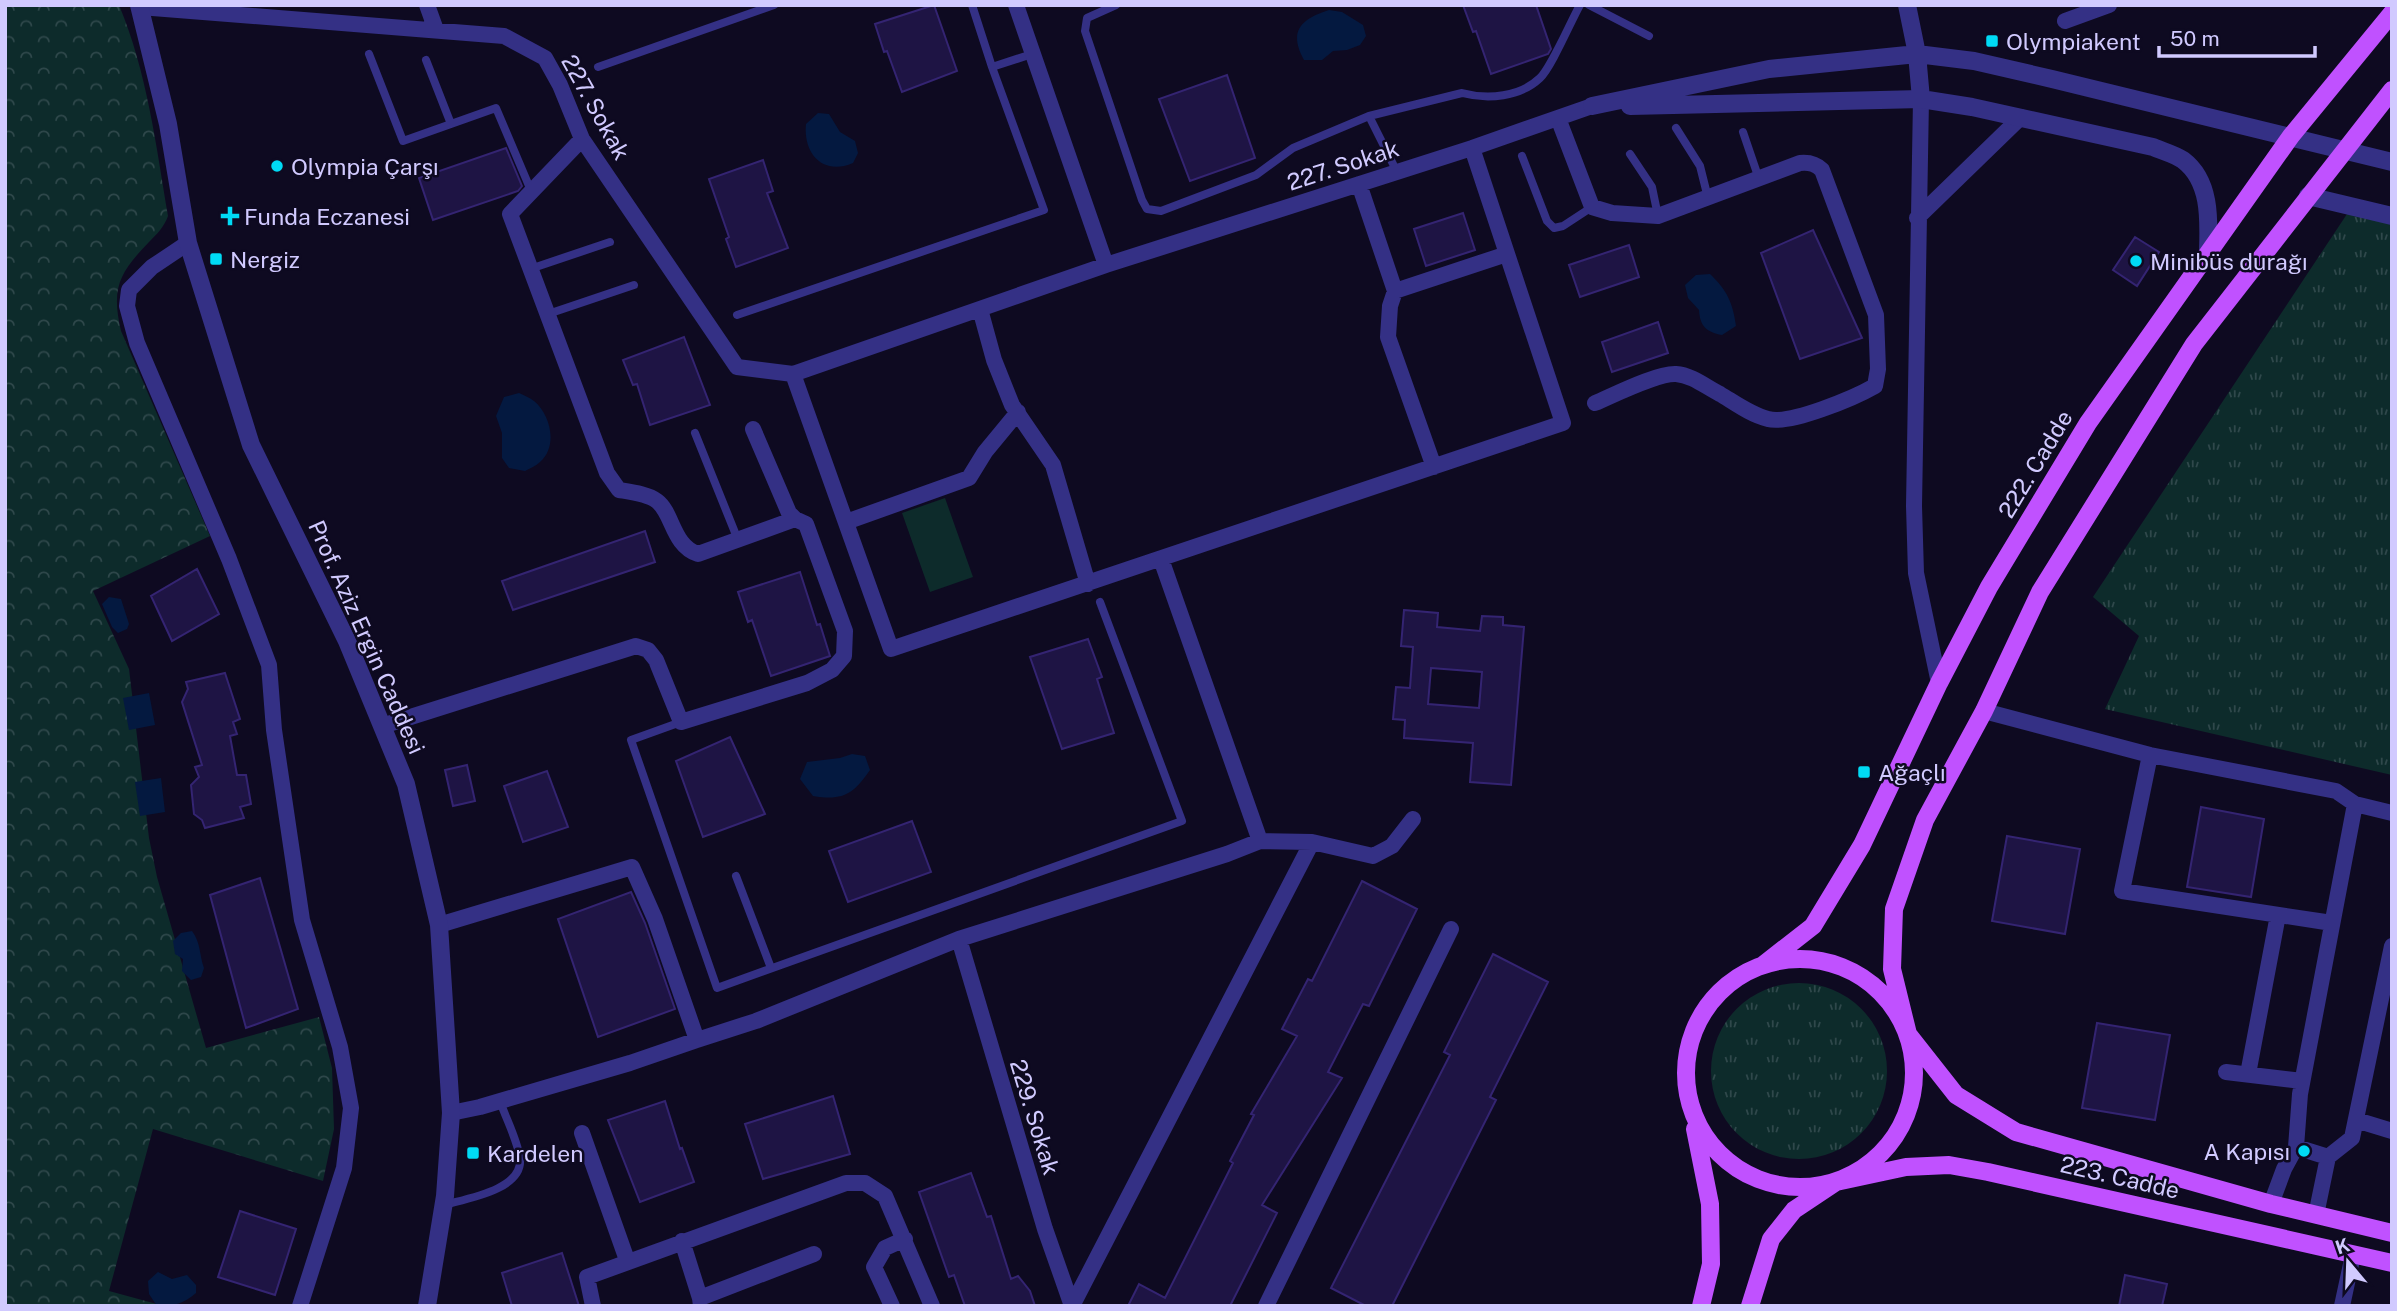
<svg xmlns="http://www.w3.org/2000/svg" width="2397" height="1311" viewBox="0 0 2397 1311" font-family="'Public Sans',sans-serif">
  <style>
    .grass { fill: url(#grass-tufts) }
    .forest { fill: url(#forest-crowns) }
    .garden { fill: #0d2b2b }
    .water { fill: #041940 }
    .building { fill: #1e1444; stroke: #342472; stroke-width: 2; fill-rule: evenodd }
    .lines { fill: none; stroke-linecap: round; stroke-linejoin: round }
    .service { stroke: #343085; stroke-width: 8 }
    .minor { stroke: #343085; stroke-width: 16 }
    .tertiary { stroke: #343085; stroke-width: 18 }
    .primary { stroke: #c051ff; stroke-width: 18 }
    .poi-dot { fill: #00daf5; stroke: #0e0a21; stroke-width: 2.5 }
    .labels { text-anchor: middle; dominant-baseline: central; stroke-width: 5; stroke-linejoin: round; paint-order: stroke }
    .poi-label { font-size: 23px; fill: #d1caff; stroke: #0e0a21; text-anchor: start }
    .street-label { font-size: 23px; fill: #d1caff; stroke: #0e0a21 }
  </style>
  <defs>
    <pattern id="grass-tufts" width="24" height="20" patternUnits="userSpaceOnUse" patternTransform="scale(1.75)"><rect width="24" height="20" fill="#0d2b2b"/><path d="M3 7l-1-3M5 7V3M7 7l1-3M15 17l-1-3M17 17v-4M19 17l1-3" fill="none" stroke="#2f484b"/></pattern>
    <pattern id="forest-crowns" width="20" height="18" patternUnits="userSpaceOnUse" patternTransform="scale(1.75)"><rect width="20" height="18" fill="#0d2b2b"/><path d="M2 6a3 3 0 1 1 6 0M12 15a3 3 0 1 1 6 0" fill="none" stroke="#2f484b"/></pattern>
  </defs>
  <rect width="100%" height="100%" fill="#0e0a21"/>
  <!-- grass -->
  <path class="grass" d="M2347,214L2392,223V775L2105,709L2139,636L2093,597Z
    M1711 1071a88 88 0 1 1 176 0a88 88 0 1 1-176 0Z"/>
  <!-- forest -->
  <path class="forest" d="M5,5H119C147,72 156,145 168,216C164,227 157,234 149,242C119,273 111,288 121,331L210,536L93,591L129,669L149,838L157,877L206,1048L319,1017L332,1068L334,1129L323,1181L153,1129L109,1291L164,1306H5Z"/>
  <!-- garden -->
  <path class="garden" d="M945,498L973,577L930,592L902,513Z"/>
  <!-- water -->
  <path class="water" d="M1329,10L1342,12L1363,25L1366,36L1360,45L1347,50L1333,51L1322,60H1304C1288,31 1301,19 1329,10Z
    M818,113L829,114L840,132L855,141L858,153L853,163C823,176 803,154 806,124Z
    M1710,274C1727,290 1733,303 1736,326L1722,335C1706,332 1700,326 1699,310L1688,298L1685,285L1696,275Z
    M519,393C524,395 530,398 534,401C551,415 558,447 540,462C536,466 530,468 525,471L509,468L502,458V433L496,416L504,397Z
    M109,597L121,599L129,624L127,629L118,633L112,627L102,604Z
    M149,693L155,725L129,730L123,698Z
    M852,754L865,756L870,770C853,794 844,801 813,796L800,779L807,762L840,758Z
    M161,778L165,812L140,816L135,782Z
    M192,931C201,943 199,954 204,968L201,977L191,980L182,971L183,959L175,954L173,941L181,933Z
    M158,1272L172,1279L187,1275L196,1285V1293C183,1304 174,1306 157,1306L149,1294L148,1281Z"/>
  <!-- building -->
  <path class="building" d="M934,5L957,71L902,92L887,51L884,52L875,24Z
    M1463,5H1536L1551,49L1548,54L1491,74L1476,31L1473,32Z
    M1227,75L1255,158L1190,181L1159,99Z
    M506,148L522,186L518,191L433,220L419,178Z
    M763,160L773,191L767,193L788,248L736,267L726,239L729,237L709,179Z
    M1463,213L1475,250L1426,266L1414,229Z
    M1813,230L1862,338L1800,359L1761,253Z
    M2135,237L2159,252L2137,286L2113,270Z
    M1629,245L1639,277L1580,297L1569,265Z
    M1658,322L1668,353L1612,372L1602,342Z
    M684,337L710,405L650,425L637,384L633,385L623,360Z
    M645,531L655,562L513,610L502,581Z
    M197,569L219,614L172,641L151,596Z
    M800,572L817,625L820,624L830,656L771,676L752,620L748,622L738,592Z
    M1404,610L1438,613L1437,627L1480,631L1482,616L1503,617V625L1524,627L1511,785L1470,782L1473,743L1404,738L1405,720L1393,719L1396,687L1410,688L1413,647L1401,646ZM1431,668L1482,672L1479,708L1428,704Z
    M1088,639L1102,677L1097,679L1114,733L1062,749L1030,657Z
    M225,673L240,719L233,722L237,734L230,736L237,775H246L251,804L240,807L244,818L205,828L202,820L194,814L191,785L199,777L195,767L202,765L182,702L188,689L186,682Z
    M730,737L765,814L703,837L676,761Z
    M467,765L475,801L453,806L445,770Z
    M547,771L568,827L523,842L504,786Z
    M2201,807L2264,819L2251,897L2187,887Z
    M912,821L931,872L848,902L829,851Z
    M2007,836L2080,849L2065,934L1992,921Z
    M260,878L298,1009L246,1028L210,895Z
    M1362,881L1417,909L1369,1006L1363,1004L1328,1072L1342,1078L1262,1205L1277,1213L1230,1306H1128L1139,1284L1165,1298L1233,1163L1230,1161L1254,1115L1251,1114L1297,1036L1282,1029L1308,979L1312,981Z
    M631,892L645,923L675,1009L598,1037L558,919Z
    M1493,954L1548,982L1490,1097L1496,1100L1392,1306H1366L1331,1288L1450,1055L1444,1052Z
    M2097,1023L2170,1035L2155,1120L2082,1108Z
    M833,1096L850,1154L763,1179L745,1124Z
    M665,1101L680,1149L682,1148L694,1182L640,1202L608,1120Z
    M971,1173L987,1217L991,1216L1011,1279L1018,1276L1030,1291L1035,1306H965L954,1275L949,1277L919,1192Z
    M240,1211L296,1229L275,1295L218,1277Z
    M562,1253L579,1306H512L502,1273Z
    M2125,1275L2167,1284L2162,1306H2119Z"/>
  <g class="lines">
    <!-- service -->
    <path class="service" d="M972,5L992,67
      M1116,5L1087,18L1085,31L1142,200L1147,209L1161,211L1256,175L1293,148L1369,116L1397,172
      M1589,5L1649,36
      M369,54L403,141L496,108L532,193
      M426,60L451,124
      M598,67L774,5
      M1369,116L1462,93C1488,100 1520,97 1540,78C1551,68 1571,21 1580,5
      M1676,128L1700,166L1708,198
      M1743,132L1759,179
      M1630,154L1652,187L1658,216
      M1522,156L1547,221L1554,228L1563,226L1592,207
      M530,269L610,242
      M548,314L634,285
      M737,315L1044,210L992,67L1032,54
      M695,433L738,540
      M681,722L631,740L717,988L1182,821L1100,602
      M736,876L771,968
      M444,1205C465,1199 523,1190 520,1159C518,1141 506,1119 500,1101"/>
    <!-- minor -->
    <path class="minor" d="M427,5L436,30
      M1016,5L1106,265
      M140,7L504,36L545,58L560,85L582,139L737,367L793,374L1106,265L1472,148L1592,106
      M2065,21L2109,5
      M1921,99L1914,506L1916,573L1939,683
      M1558,118L1592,207L1612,213L1658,216L1800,163C1810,162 1816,164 1822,170L1876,315L1878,369L1875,386C1854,398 1790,425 1768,419C1751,415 1735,403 1720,394C1706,387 1692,375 1676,374C1657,373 1614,395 1595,403
      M582,139L510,214L607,473L619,490C631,492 648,494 657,501C673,513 672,545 698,554L795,519
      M1359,184L1395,291L1390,306L1388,337L1434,467
      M1917,218L2021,117
      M188,243L152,267L129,290L127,306L137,343L229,559L269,665L274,730L302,920L340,1047L351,1108L344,1168L300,1306
      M1395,291L1507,254
      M980,309L994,360L1012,405L1053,465L1088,584
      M793,374L891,649L1563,423L1472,148
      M846,522L969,478L985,452L1018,412
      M1161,559L1260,841
      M1984,711L2150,755L2336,791L2355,804L2392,813
      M382,726L636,646L648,650L656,660L681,722L807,683L832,670L844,656L845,631L806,524L795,519L789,513L753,429
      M2150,755L2122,891L2332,923
      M2355,804L2300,1094L2296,1147L2328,1157L2352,1138L2392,946
      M439,925L632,867L655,919L697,1040
      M959,939L1045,1229L1072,1306
      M2226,1072L2302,1081
      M2248,1074L2278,915
      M451,1113L480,1107L630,1063L697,1040L756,1021L959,939L1227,854L1260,841L1312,842L1373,856L1392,846L1413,819
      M2356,1120L2392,1131
      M582,1133L627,1260
      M2271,1204L2284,1169L2296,1147
      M2316,1215L2328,1157
      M682,1241L700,1298L701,1306
      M700,1298L814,1254
      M593,1306L587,1277L846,1183H865L885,1196L932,1306
      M892,1306L874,1267L885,1248L905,1239
      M1072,1306L1312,842
      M1266,1306L1451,929
      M2342,1306L2353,1255"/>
    <!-- tertiary -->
    <path class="tertiary" d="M139,5L168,124L188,243L251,445L347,641L406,784L439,925L451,1113L445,1196L427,1306
      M1907,5L1917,54L1921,99
      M1592,106L1769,69L1917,54L1974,61L2052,79L2392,162
      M1630,106L1921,99L1972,107L2153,147C2162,151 2174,154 2183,160C2211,181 2209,220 2208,251
      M2308,196L2392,216"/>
    <!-- primary -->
    <path class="primary" d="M2392,90L2194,344L2040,592L1984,711L1925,820L1894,909L1892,969L1908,1034L1956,1095L2016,1132L2271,1204L2392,1233
      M1686 1073a114 114 0 1 1 228 0a114 114 0 1 1-228 0Z
      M1763,965L1813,926L1862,845L1939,683L1989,587L2088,423L2291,136L2392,13
      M1695,1129L1710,1204L1711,1264L1701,1306
      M1750,1306L1771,1239L1794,1210L1836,1182L1906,1167L1949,1165L1988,1172L2392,1263"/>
  </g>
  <!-- markers -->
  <g class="poi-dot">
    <rect x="1985" y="34" width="14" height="14" rx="3.5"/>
    <circle cx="277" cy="166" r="7"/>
    <path d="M226.5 205.5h7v7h7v7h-7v7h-7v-7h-7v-7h7z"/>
    <rect x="209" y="252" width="14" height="14" rx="3.5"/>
    <circle cx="2136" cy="261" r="7"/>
    <rect x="1857" y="765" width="14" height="14" rx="3.5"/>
    <circle cx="2304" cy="1151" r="7"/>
    <rect x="466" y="1146" width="14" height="14" rx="3.5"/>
  </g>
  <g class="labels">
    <!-- poi labels -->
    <g class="poi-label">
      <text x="2006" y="41">Olympiakent</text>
      <text x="291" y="166">Olympia Çarşı</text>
      <text x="244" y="216">Funda Eczanesi</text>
      <text x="230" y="259">Nergiz</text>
      <text x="2150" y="261">Minibüs durağı</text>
      <text x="1878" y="772">Ağaçlı</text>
      <text x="2290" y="1151" text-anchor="end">A Kapısı</text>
      <text x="487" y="1153">Kardelen</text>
    </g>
    <!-- street labels -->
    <g class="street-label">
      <text transform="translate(596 107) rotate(61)">227. Sokak</text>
      <text transform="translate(1343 165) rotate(-18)">227. Sokak</text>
      <text transform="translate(2035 464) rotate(-59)">222. Cadde</text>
      <text transform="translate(367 637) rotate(66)">Prof. Aziz Ergin Caddesi</text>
      <text transform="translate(1035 1117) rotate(73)">229. Sokak</text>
      <text transform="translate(2120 1177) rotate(13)">223. Cadde</text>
    </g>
  </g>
  <!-- border -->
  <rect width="2397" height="1311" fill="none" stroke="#d1caff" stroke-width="14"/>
  <!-- north arrow -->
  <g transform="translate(2348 1262) rotate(341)" stroke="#0e0a21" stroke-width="5" paint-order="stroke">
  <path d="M0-5L12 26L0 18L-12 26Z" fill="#d1caff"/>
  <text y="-10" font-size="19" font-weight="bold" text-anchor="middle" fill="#d1caff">K</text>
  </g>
  <!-- scale -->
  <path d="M2159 46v10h156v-10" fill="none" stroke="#d1caff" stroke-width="3.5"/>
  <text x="2170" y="46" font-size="21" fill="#d1caff" stroke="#0e0a21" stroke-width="5" paint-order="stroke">50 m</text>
</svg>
